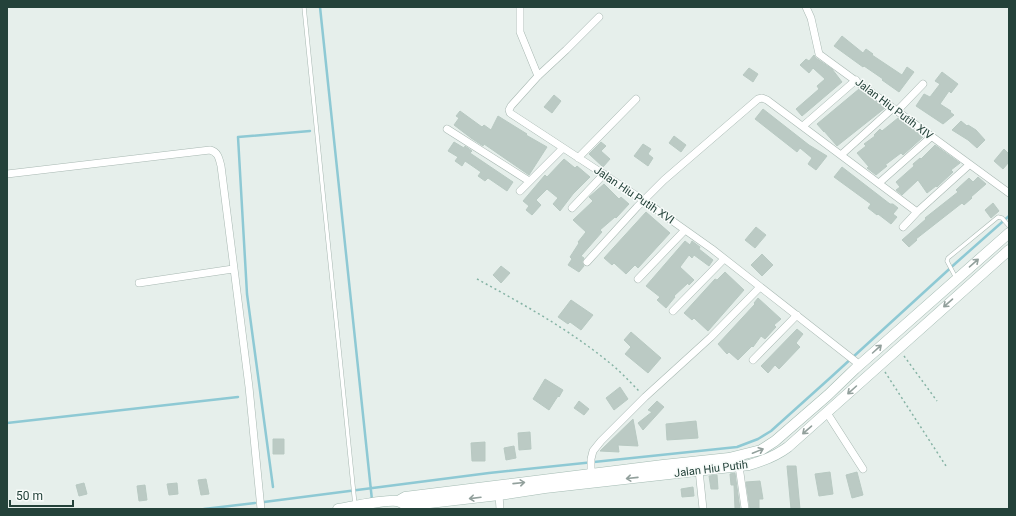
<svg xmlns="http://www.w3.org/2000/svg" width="1016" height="516" viewBox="0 0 1016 516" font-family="Roboto,sans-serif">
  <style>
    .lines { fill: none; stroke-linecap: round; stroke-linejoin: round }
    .stream { stroke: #8ec9d4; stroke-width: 2.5 }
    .building { fill: #bbcac4; stroke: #b8c9c2 }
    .lane-casing { stroke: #a8b8b2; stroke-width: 4.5 }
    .street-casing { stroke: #a8b8b2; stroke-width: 8 }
    .secondary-casing { stroke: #a4bbb3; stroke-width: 11 }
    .path { stroke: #86b3a5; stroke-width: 1.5; stroke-dasharray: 2 3; stroke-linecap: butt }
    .lane { stroke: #fff; stroke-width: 3.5 }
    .street { stroke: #fff; stroke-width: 7 }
    .secondary { stroke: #fff; stroke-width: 10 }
    .oneway { stroke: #92a09c }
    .labels { text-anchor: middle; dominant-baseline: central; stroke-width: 3; stroke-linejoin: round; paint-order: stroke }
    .street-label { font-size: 11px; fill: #24423a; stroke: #f7fbf9 }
  </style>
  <rect width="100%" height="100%" fill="#e6efeb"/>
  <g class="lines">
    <!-- stream -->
    <path class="stream" d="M320,7L372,500
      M7,423L238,397
      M273,487L247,294L238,137L310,131
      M264,502L489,473L737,447L758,439L771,431L830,378L957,262L1009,216
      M204,509L255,503"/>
  </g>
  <!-- building -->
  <path class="building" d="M842,36L863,53L866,49L873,54L872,55L902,75L907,67L914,72L899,92L882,80L883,79L864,66L863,67L834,46Z
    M814,55L816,58L832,69L842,82L802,116L796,109L819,89L817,86L825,79L813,68L809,73L800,65L806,59L809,61Z
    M749,68L758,74L753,82L743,75Z
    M942,72L958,84L951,93L949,91L940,104L951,111L950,112L954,115L943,124L916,106L924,94L930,97L940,84L935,81Z
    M859,89L885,108L837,146L824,131V132L817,124Z
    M554,95L561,101L552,113L544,107Z
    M763,109L809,145L827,156L816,170L808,164L812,158L800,148L797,152L755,119Z
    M460,111L482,127L484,125L491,130L498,116L527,134L526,135L547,147L529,175L484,144L483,146L471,138L454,125L459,118L456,116Z
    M898,118L923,137L903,155L901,153L885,165L887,166L876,175L867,168L869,167L857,153L866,146L864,144L875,136L874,135L880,129L882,131Z
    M961,121L967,126L968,125L976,130L985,140L977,148L968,140L952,130Z
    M674,136L686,145L681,152L669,143Z
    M454,142L464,148L465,146L472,151L470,153L513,182L507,191L488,178L485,181L478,176L481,172L465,161L462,166L455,161L458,157L448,151Z
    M601,142L606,146L601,151L610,159L603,167L589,154Z
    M643,144L651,149L648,154L653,158L648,166L634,156Z
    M935,145L960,163L951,170L953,172L937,187L936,186L927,193L918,180L902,195L896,190L900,187L896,182L914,166L913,164L920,158L921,159Z
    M1004,149L1009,154V162L1003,169L994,161Z
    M564,159L575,168L577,166L590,177L573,194L560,211L553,204L558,198L547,189L536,200L541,205L532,215L526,210L529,206L523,201L545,175L547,177Z
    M842,167L890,204H893L898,208L893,214L897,217L891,224L878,214L877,215L868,208L871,204L834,177Z
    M978,177L986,184L971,197L972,198L964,205L962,203L916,239L917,240L909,247L902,240L926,219L925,218L958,192L956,190L969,178L973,182Z
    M604,184L619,199L621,197L629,204L616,218L615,217L600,230L602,232L581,256L584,258L582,262L584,266L579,272L568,265L572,259L570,257L579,243L578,242L586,232L573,220L593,201L589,197Z
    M993,203L999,211L991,218L985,210Z
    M646,212L670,233L638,268L635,265L626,274L614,263L612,265L604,258Z
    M756,227L766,235L755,248L745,240Z
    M685,241L690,245L692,241L700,247L699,249L713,260L709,266L694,255L692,258L689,255L680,267L694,280L689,285L688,283L674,296L675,297L666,308L657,300L660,297L646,286Z
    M762,254L773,265L762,276L751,265Z
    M501,266L510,273L501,283L493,275Z
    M725,272L744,290L708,331L694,318L692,320L684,313L715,279L717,280Z
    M758,298L781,319L774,325L776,327L765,339L761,336L753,347L752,346L738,360L729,352L727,354L718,344L755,304L754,303Z
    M571,300L593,315L581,330L570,322L568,324L558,317Z
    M797,329L803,334L796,343L800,347L779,369L775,365L768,373L761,366Z
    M631,332L661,358L648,373L625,354L631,347L624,340Z
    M545,379L563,390L559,397L558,396L549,410L533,399Z
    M620,387L628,399L614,410L606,398Z
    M579,401L589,409L584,415L574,408Z
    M657,401L664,407L643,430L638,423L652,412L648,410Z
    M633,419L638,446L618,445L619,452L600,451Z
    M696,421L698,438L667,440L666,424Z
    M530,432L531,449L519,450L518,433Z
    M273,439H284V454H273Z
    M485,442V461H472L471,443Z
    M514,446L516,458L506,460L504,448Z
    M787,466H796L800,509H791Z
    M830,472L833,494L819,496L815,474Z
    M857,472L863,495L852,498L846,475Z
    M735,473L740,509H735L734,485H731L730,474Z
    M717,475L718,489H711L709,476Z
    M206,479L209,494L201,495L198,480Z
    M760,481L763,499H759V509H750L746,482Z
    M84,483L87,494L79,496L76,485Z
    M177,483L178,494L169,495L167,484Z
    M145,485L147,500L139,501L137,486Z
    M693,487L694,496L682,497L681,489Z"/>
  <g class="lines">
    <!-- lane casing -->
    <g class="lane-casing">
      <path id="lane" d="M304,7L355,505
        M956,278L947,261L948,258L998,217L1002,218L1009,226"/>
    </g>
    <!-- street casing -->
    <g class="street-casing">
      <path id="street" d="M520,7V32L538,76
        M806,7L811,18L819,54L1009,193
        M599,17L566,50L538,76L511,106L509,110L510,113L643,200L712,249L860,365
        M897,111L923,84
        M803,126L856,80
        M447,129L529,181
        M841,155L893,108
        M578,158L636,99
        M7,174L210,150C218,152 219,158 221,166L249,387L261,509
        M879,183L931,137
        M520,191L563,148
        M572,208L604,174
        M903,227L917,212
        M587,262L637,207L664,180L758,99L762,98L767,100L917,212L969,165
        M638,279L685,230
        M139,283L233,269
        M673,311L724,259
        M753,360L797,315
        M827,413L863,469
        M739,466L745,508
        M699,470L703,509
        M591,474V459L593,451L601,441L645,397L711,337L760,287
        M499,495L500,509"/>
    </g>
    <!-- secondary casing -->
    <g class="secondary-casing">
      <path id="secondary" d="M398,501L405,497L663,465L729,458L761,450L775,441L828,395L855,369L1009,233
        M338,509C350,507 387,499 397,501C404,503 404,506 412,505L499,495L545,488L749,465C763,461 776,456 788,447L1009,250"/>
    </g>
    <!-- path -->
    <path class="path" d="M477,279C523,304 570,330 611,364C621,372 630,382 639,391
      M904,356L937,401
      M885,372L946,466"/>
    <!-- lane -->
    <use href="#lane" class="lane"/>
    <!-- street -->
    <use href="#street" class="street"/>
    <!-- secondary -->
    <use href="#secondary" class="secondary"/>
  </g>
  <!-- one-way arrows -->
  <defs><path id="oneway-shaft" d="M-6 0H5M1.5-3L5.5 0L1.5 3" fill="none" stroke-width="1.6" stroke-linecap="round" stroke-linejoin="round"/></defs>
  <g class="oneway">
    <use href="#oneway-shaft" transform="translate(974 263) rotate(-41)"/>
    <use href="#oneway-shaft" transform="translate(948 303) rotate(139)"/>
    <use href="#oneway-shaft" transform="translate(877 349) rotate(-42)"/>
    <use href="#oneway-shaft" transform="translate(852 390) rotate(138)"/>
    <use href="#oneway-shaft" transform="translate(807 430) rotate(139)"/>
    <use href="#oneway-shaft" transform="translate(758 451) rotate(-22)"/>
    <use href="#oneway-shaft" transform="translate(632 478) rotate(174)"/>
    <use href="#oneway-shaft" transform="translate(519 483) rotate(-6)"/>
    <use href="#oneway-shaft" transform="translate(475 498) rotate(173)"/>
  </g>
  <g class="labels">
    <!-- street labels -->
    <g class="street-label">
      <text transform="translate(894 109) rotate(37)">Jalan Hiu Putih XIV</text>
      <text transform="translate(634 195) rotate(34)">Jalan Hiu Putih XVI</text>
      <text transform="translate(711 469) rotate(-7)">Jalan Hiu Putih</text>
    </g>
  </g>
  <!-- border -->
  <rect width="1016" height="516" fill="none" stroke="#24423a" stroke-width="16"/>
  <!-- scale -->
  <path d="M10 500v6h63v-6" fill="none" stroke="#24423a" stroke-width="2"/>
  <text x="16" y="500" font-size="12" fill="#24423a" stroke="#f7fbf9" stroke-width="3" paint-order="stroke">50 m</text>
</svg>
